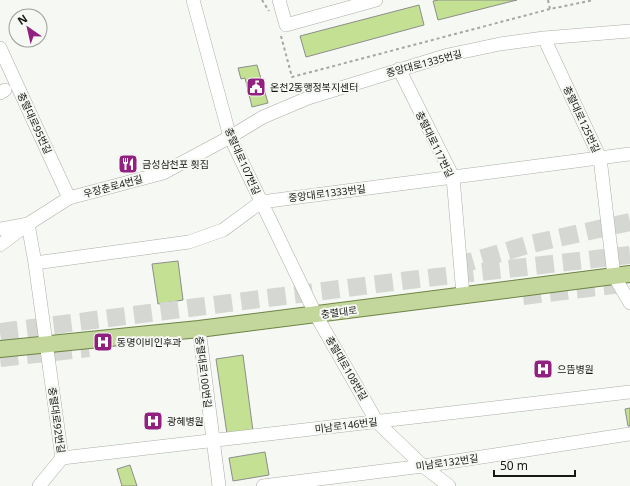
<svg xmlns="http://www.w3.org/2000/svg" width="630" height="486" viewBox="0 0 630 486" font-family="'Noto Sans','Noto Sans KR',sans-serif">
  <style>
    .building { fill: #c3e093; stroke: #8c8e8a }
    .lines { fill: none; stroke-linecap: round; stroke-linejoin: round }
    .highway-tunnel { stroke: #d5d7d2; stroke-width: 18; stroke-dasharray: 18 9; stroke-linecap: butt }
    .minor-casing { stroke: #acaea9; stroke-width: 14 }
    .major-casing { stroke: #6d8343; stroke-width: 18 }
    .path { stroke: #a6a7a3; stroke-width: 2; stroke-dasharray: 3 3; stroke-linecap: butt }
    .minor { stroke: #fff; stroke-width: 13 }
    .major { stroke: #c3d79d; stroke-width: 16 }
    .labels { text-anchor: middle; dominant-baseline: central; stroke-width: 4; stroke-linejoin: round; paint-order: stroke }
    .street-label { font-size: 10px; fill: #181917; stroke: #f6f8f3 }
    .poi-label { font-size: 10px; fill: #181917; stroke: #f6f8f3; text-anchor: start }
  </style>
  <rect width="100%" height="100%" fill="#f6f8f3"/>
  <!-- building -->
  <path class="building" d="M439,0H517L438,20L433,1Z
    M419,5L424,25L306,57L300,36Z
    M257,65L268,103L252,107L245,78L241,79L238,68Z
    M178,261L183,300L158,304L152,264Z
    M243,355L253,431L227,434L216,359Z
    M630,408V426H628L625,409Z
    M265,452L269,475L233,481L229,458Z
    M130,465L137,486H122L117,469Z"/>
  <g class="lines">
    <!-- highway-tunnel -->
    <path class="highway-tunnel" d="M456,266L531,244L630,222
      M523,296L630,283
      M0,332L410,280L630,255
      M0,358L89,348"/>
    <!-- minor casing -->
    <g class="minor-casing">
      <path id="minor" d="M193,0L230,137L316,315L377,422L423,466L449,486
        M279,0L286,25L376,0
        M544,38L600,158L614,276L630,303
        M0,48L69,198
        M399,69L453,177L463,295
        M0,93L5,90
        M0,229L28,224L35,263L62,458L39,486
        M0,245L28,224L69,198L163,173L230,137L263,117L308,98L448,55L500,44L544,38L630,31
        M35,263L189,242L223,230L261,202L630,154
        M199,329L219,486
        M62,458L630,392
        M263,486L423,466L630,434"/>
    </g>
    <!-- major casing -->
    <g class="major-casing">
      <path id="major" d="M0,349L199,329L630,274"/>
    </g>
    <!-- path -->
    <path class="path" d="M262,0L269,11
      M548,0L550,9
      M281,36L292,77L550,9L594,0"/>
    <!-- minor -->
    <use href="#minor" class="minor"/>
    <!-- major -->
    <use href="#major" class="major"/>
  </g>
  <!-- icons -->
  <defs>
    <g id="civic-square" transform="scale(1)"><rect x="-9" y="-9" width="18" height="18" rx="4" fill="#922081" stroke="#f6f8f3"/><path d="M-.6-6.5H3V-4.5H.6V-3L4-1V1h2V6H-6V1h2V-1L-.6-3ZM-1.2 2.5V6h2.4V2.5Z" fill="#fff"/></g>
    <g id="restaurant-square" transform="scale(1)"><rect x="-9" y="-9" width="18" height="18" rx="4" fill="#922081" stroke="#f6f8f3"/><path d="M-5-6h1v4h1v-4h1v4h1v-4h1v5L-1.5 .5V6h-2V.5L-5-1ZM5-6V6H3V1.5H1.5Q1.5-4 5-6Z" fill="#fff"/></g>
    <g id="hospital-square" transform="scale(1)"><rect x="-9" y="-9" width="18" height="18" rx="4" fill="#922081" stroke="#f6f8f3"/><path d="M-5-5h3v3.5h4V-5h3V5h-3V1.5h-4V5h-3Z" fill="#fff"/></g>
  </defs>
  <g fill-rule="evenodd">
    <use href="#civic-square" x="256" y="87"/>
    <use href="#restaurant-square" x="128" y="164"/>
    <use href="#hospital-square" x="103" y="342"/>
    <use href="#hospital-square" x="543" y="369"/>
    <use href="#hospital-square" x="153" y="421"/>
  </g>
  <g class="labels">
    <!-- street labels -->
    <g class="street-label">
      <text transform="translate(424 63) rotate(-15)">중앙대로1335번길</text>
      <text transform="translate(582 119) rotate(65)">충렬대로125번길</text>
      <text transform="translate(35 123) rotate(65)">충렬대로95번길</text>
      <text transform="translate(435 144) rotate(64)">충렬대로117번길</text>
      <text transform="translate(243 161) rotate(66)">충렬대로107번길</text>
      <text transform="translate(113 186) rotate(-15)">우장춘로4번길</text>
      <text transform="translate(327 193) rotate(-7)">중앙대로1333번길</text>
      <text transform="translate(339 312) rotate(-7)">충렬대로</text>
      <text transform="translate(347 368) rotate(60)">충렬대로108번길</text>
      <text transform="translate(204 372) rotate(83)">충렬대로100번길</text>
      <text transform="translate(57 420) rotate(82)">충렬대로92번길</text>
      <text transform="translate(346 425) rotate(-7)">미남로146번길</text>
      <text transform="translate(447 462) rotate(-8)">미남로132번길</text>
    </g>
    <!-- poi labels -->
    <g class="poi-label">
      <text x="270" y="87">온천2동행정복지센터</text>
      <text x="142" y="164">금성삼천포 횟집</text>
      <text x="117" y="342">동명이비인후과</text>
      <text x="557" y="369">으뜸병원</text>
      <text x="167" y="421">광혜병원</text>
    </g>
  </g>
  <!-- north arrow -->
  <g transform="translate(28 28) rotate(326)"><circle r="19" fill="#f6f8f3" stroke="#9d9f9b"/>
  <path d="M0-3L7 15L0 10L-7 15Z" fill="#922081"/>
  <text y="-6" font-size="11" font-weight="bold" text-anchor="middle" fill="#181917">N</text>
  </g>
  <!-- scale -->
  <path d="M494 470v6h81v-6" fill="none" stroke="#181917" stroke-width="2"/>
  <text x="500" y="470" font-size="12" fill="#181917" stroke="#f6f8f3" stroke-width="3" paint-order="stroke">50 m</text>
</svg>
